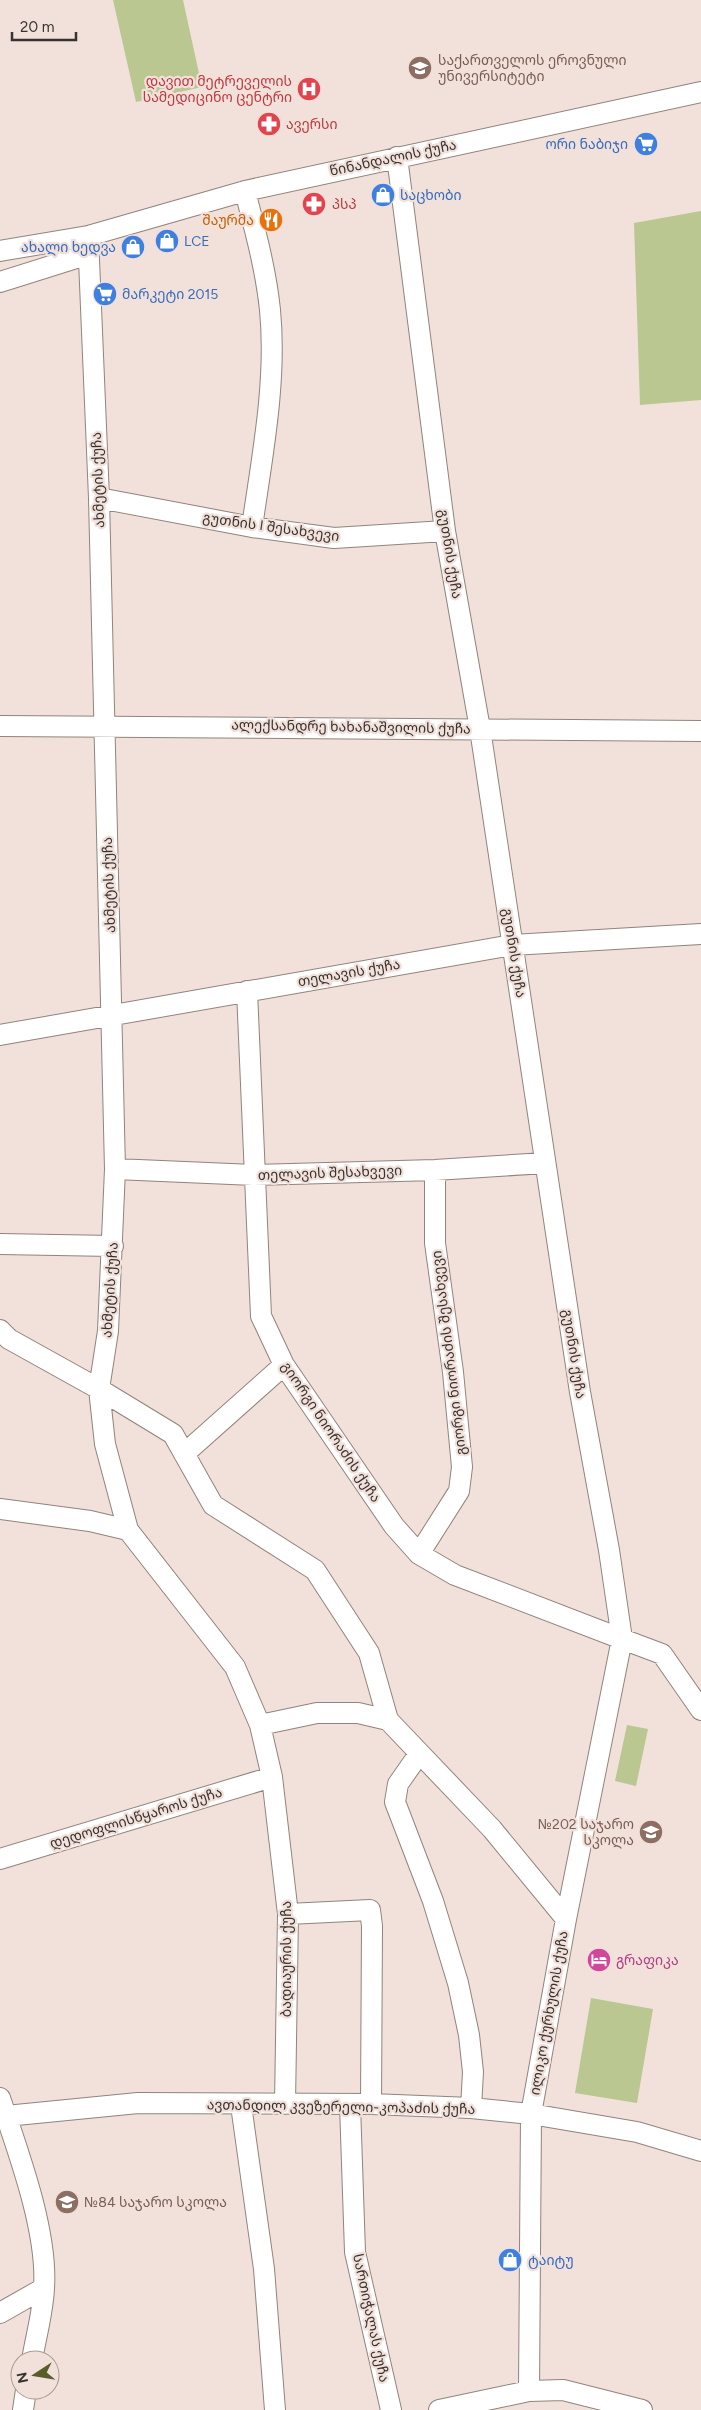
<svg xmlns="http://www.w3.org/2000/svg" width="701" height="2410" viewBox="0 0 701 2410" font-family="Figtree,'Noto Sans Georgian',sans-serif">
  <style>
    .green { fill: #bac790 }
    .lines { fill: none; stroke-linecap: round; stroke-linejoin: round }
    .minor-casing { stroke: #91837d; stroke-width: 22 }
    .minor { stroke: #fff; stroke-width: 20 }
    .labels { text-anchor: middle; dominant-baseline: central; stroke-width: 4.5; stroke-linejoin: round; paint-order: stroke }
    .education-label { font-size: 14px; fill: #785e54; stroke: #f1e1da; text-anchor: start }
    .health-label { font-size: 14px; fill: #be3a42; stroke: #f1e1da; text-anchor: start }
    .shop-label { font-size: 14px; fill: #366cbe; stroke: #f1e1da; text-anchor: start }
    .street-label { font-size: 14px; fill: #393330; stroke: #f1e1da }
    .food-label { font-size: 14px; fill: #c56008; stroke: #f1e1da; text-anchor: end }
    .hotel-label { font-size: 14px; fill: #b23c85; stroke: #f1e1da; text-anchor: start }
  </style>
  <rect width="100%" height="100%" fill="#f1e1da"/>
  <!-- green -->
  <path class="green" d="M113,0H183L202,87L136,102Z
    M701,211V400L640,405L634,223Z
    M627,1725L648,1729L636,1786L615,1781Z
    M591,1998L653,2009L637,2103L575,2093Z"/>
  <g class="lines">
    <!-- minor casing -->
    <g class="minor-casing">
      <path id="minor" d="M397,157L445,531L480,729L580,1392L609,1550L622,1639L662,1654L701,1710
        M245,191C255,230 266,270 270,310C277,381 262,457 252,527
        M88,236L99,498L115,1169L108,1331L99,1389L105,1444L128,1530
        M0,251L88,236L245,191L701,92
        M0,282L89,254
        M99,498L252,527L334,538L445,531
        M0,726L701,731
        M247,991L261,1316L284,1365L394,1526L419,1554L455,1575L622,1639L566,1919L531,2114L529,2391
        M0,1035L512,945L701,934
        M115,1169L254,1175L435,1170L545,1163
        M0,1244L113,1246
        M0,1330L9,1339L99,1389L173,1434L213,1505L315,1570L369,1653L388,1720L492,1829L566,1919
        M184,1454L284,1365
        M0,1509L90,1521L128,1530L235,1667L260,1725L272,1777L288,1914L285,2104
        M419,1554L459,1491L462,1467L453,1372L435,1243V1170
        M260,1725L317,1713H358L388,1720
        M419,1754L398,1784L395,1802L433,1901L458,1983L469,2035L473,2072L471,2108
        M0,1859L272,1777
        M288,1914L370,1910L372,1926L371,2104
        M0,2098C18,2151 48,2232 44,2288C43,2312 36,2336 32,2360
        M241,2105L264,2269L275,2410
        M350,2105L355,2252L391,2410
        M6,2116L138,2103L371,2104L471,2108L531,2114L637,2132L701,2151
        M0,2313L44,2288
        M23,2410L26,2390
        M439,2410L529,2391L563,2390L642,2410"/>
    </g>
    <!-- minor -->
    <use href="#minor" class="minor"/>
  </g>
  <!-- icons -->
  <defs>
    <g id="university-disc" transform="scale(1.25)"><circle r="9.5" fill="#8d6e63" stroke="#f1e1da"/><path d="M0-5L7-2L0 1L-7-2ZM-4 1L0 2.5L4 1V4Q0 6-4 4Z" fill="#fff"/></g>
    <g id="hospital-disc" transform="scale(1.25)"><circle r="9.5" fill="#e0444e" stroke="#f1e1da"/><path d="M-5-5h3v3.5h4V-5h3V5h-3V1.5h-4V5h-3Z" fill="#fff"/></g>
    <g id="pharmacy-disc" transform="scale(1.25)"><circle r="9.5" fill="#e0444e" stroke="#f1e1da"/><path d="M-2-6h4v4h4v4h-4v4h-4v-4h-4v-4h4Z" fill="#fff"/></g>
    <g id="supermarket-disc" transform="scale(1.25)"><circle r="9.5" fill="#3f7fe0" stroke="#f1e1da"/><path d="M-6-5.5h2.5l.6 2H6L4.5 2H-2.5L-4.4-4H-6ZM-1.5 3.2a1.3 1.3 0 1 0 .1 0ZM3 3.2a1.3 1.3 0 1 0 .1 0Z" fill="#fff"/></g>
    <g id="shop-disc" transform="scale(1.25)"><circle r="9.5" fill="#3f7fe0" stroke="#f1e1da"/><path d="M-5-2.5h2.3a2.7 3.5 0 0 1 5.4 0H5L5.5 6h-11ZM-1.5-2.5h3a1.5 2.3 0 0 0-3 0Z" fill="#fff"/></g>
    <g id="restaurant-disc" transform="scale(1.25)"><circle r="9.5" fill="#e8710a" stroke="#f1e1da"/><path d="M-5-6h1v4h1v-4h1v4h1v-4h1v5L-1.5 .5V6h-2V.5L-5-1ZM5-6V6H3V1.5H1.5Q1.5-4 5-6Z" fill="#fff"/></g>
    <g id="school-disc" transform="scale(1.25)"><circle r="9.5" fill="#8d6e63" stroke="#f1e1da"/><path d="M0-5L7-2L0 1L-7-2ZM-4 1L0 2.5L4 1V4Q0 6-4 4Z" fill="#fff"/></g>
    <g id="hotel-disc" transform="scale(1.25)"><circle r="9.5" fill="#d1479c" stroke="#f1e1da"/><path d="M-6-4.5h1.5V1H6V5H4.5V3h-9V5H-6ZM-4 0a1.8 1.8 0 1 1 3.6 0ZM.5 0V-2.5h3Q6-2.5 6 0Z" fill="#fff"/></g>
  </defs>
  <g fill-rule="evenodd">
    <use href="#university-disc" x="420" y="68"/>
    <use href="#hospital-disc" x="309" y="89"/>
    <use href="#pharmacy-disc" x="269" y="124"/>
    <use href="#supermarket-disc" x="646" y="144"/>
    <use href="#shop-disc" x="383" y="195"/>
    <use href="#pharmacy-disc" x="314" y="204"/>
    <use href="#restaurant-disc" x="271" y="220"/>
    <use href="#shop-disc" x="167" y="241"/>
    <use href="#shop-disc" x="133" y="247"/>
    <use href="#supermarket-disc" x="105" y="294"/>
    <use href="#school-disc" x="651" y="1832"/>
    <use href="#hotel-disc" x="599" y="1960"/>
    <use href="#school-disc" x="67" y="2202"/>
    <use href="#shop-disc" x="510" y="2260"/>
  </g>
  <g class="labels">
    <!-- education labels -->
    <g class="education-label">
      <text x="438" y="60">საქართველოს ეროვნული<tspan x="438" dy="16">უნივერსიტეტი</tspan></text>
      <text x="634" y="1824" text-anchor="end">№202 საჯარო<tspan x="634" dy="16">სკოლა</tspan></text>
      <text x="84" y="2202">№84 საჯარო სკოლა</text>
    </g>
    <!-- health labels -->
    <g class="health-label">
      <text x="292" y="81" text-anchor="end">დავით მეტრეველის<tspan x="292" dy="16">სამედიცინო ცენტრი</tspan></text>
      <text x="286" y="124">ავერსი</text>
      <text x="332" y="204">პსპ</text>
    </g>
    <!-- shop labels -->
    <g class="shop-label">
      <text x="628" y="144" text-anchor="end">ორი ნაბიჯი</text>
      <text x="400" y="195">საცხობი</text>
      <text x="184" y="241">LCE</text>
      <text x="116" y="247" text-anchor="end">ახალი ხედვა</text>
      <text x="122" y="294">მარკეტი 2015</text>
      <text x="528" y="2260">ტაიტუ</text>
    </g>
    <!-- street labels -->
    <g class="street-label">
      <text transform="translate(393 158) rotate(-12)">წინანდალის ქუჩა</text>
      <text transform="translate(98 480) rotate(-92)">ახმეტის ქუჩა</text>
      <text transform="translate(271 527) rotate(8)">გუთნის I შესახვევი</text>
      <text transform="translate(450 554) rotate(81)">გუთნის ქუჩა</text>
      <text transform="translate(351 727) rotate(1)">ალექსანდრე ხახანაშვილის ქუჩა</text>
      <text transform="translate(109 885) rotate(-92)">ახმეტის ქუჩა</text>
      <text transform="translate(514 953) rotate(81)">გუთნის ქუჩა</text>
      <text transform="translate(349 973) rotate(-10)">თელავის ქუჩა</text>
      <text transform="translate(330 1173) rotate(-2)">თელავის შესახვევი</text>
      <text transform="translate(110 1290) rotate(-86)">ახმეტის ქუჩა</text>
      <text transform="translate(449 1353) rotate(-97)">გიორგი ნიორაძის შესახვევი</text>
      <text transform="translate(574 1354) rotate(81)">გუთნის ქუჩა</text>
      <text transform="translate(331 1432) rotate(56)">გიორგი ნიორაძის ქუჩა</text>
      <text transform="translate(136 1818) rotate(-17)">დედოფლისწყაროს ქუჩა</text>
      <text transform="translate(286 1959) rotate(-90)">ბადიაურის ქუჩა</text>
      <text transform="translate(549 2013) rotate(-80)">ილიკო ქურხულის ქუჩა</text>
      <text transform="translate(341 2107) rotate(1)">ავთანდილ კვეზერელი-კოპაძის ქუჩა</text>
      <text transform="translate(371 2318) rotate(78)">სართიჭალას ქუჩა</text>
    </g>
    <!-- food labels -->
    <g class="food-label">
      <text x="254" y="220">შაურმა</text>
    </g>
    <!-- hotel labels -->
    <g class="hotel-label">
      <text x="616" y="1960">გრაფიკა</text>
    </g>
  </g>
  <!-- north arrow -->
  <g transform="translate(35 2375) rotate(258)"><circle r="24" fill="#f1e1da" stroke="#a79b96"/>
  <path d="M0-4L9 19L0 12L-9 19Z" fill="#585d2b"/>
  <text y="-8" font-size="14" font-weight="bold" text-anchor="middle" fill="#393330">N</text>
  </g>
  <!-- scale -->
  <path d="M12 32v8h64v-8" fill="none" stroke="#393330" stroke-width="2.5"/>
  <text x="20" y="32" font-size="15" fill="#393330" stroke="#f1e1da" stroke-width="4" paint-order="stroke">20 m</text>
</svg>
